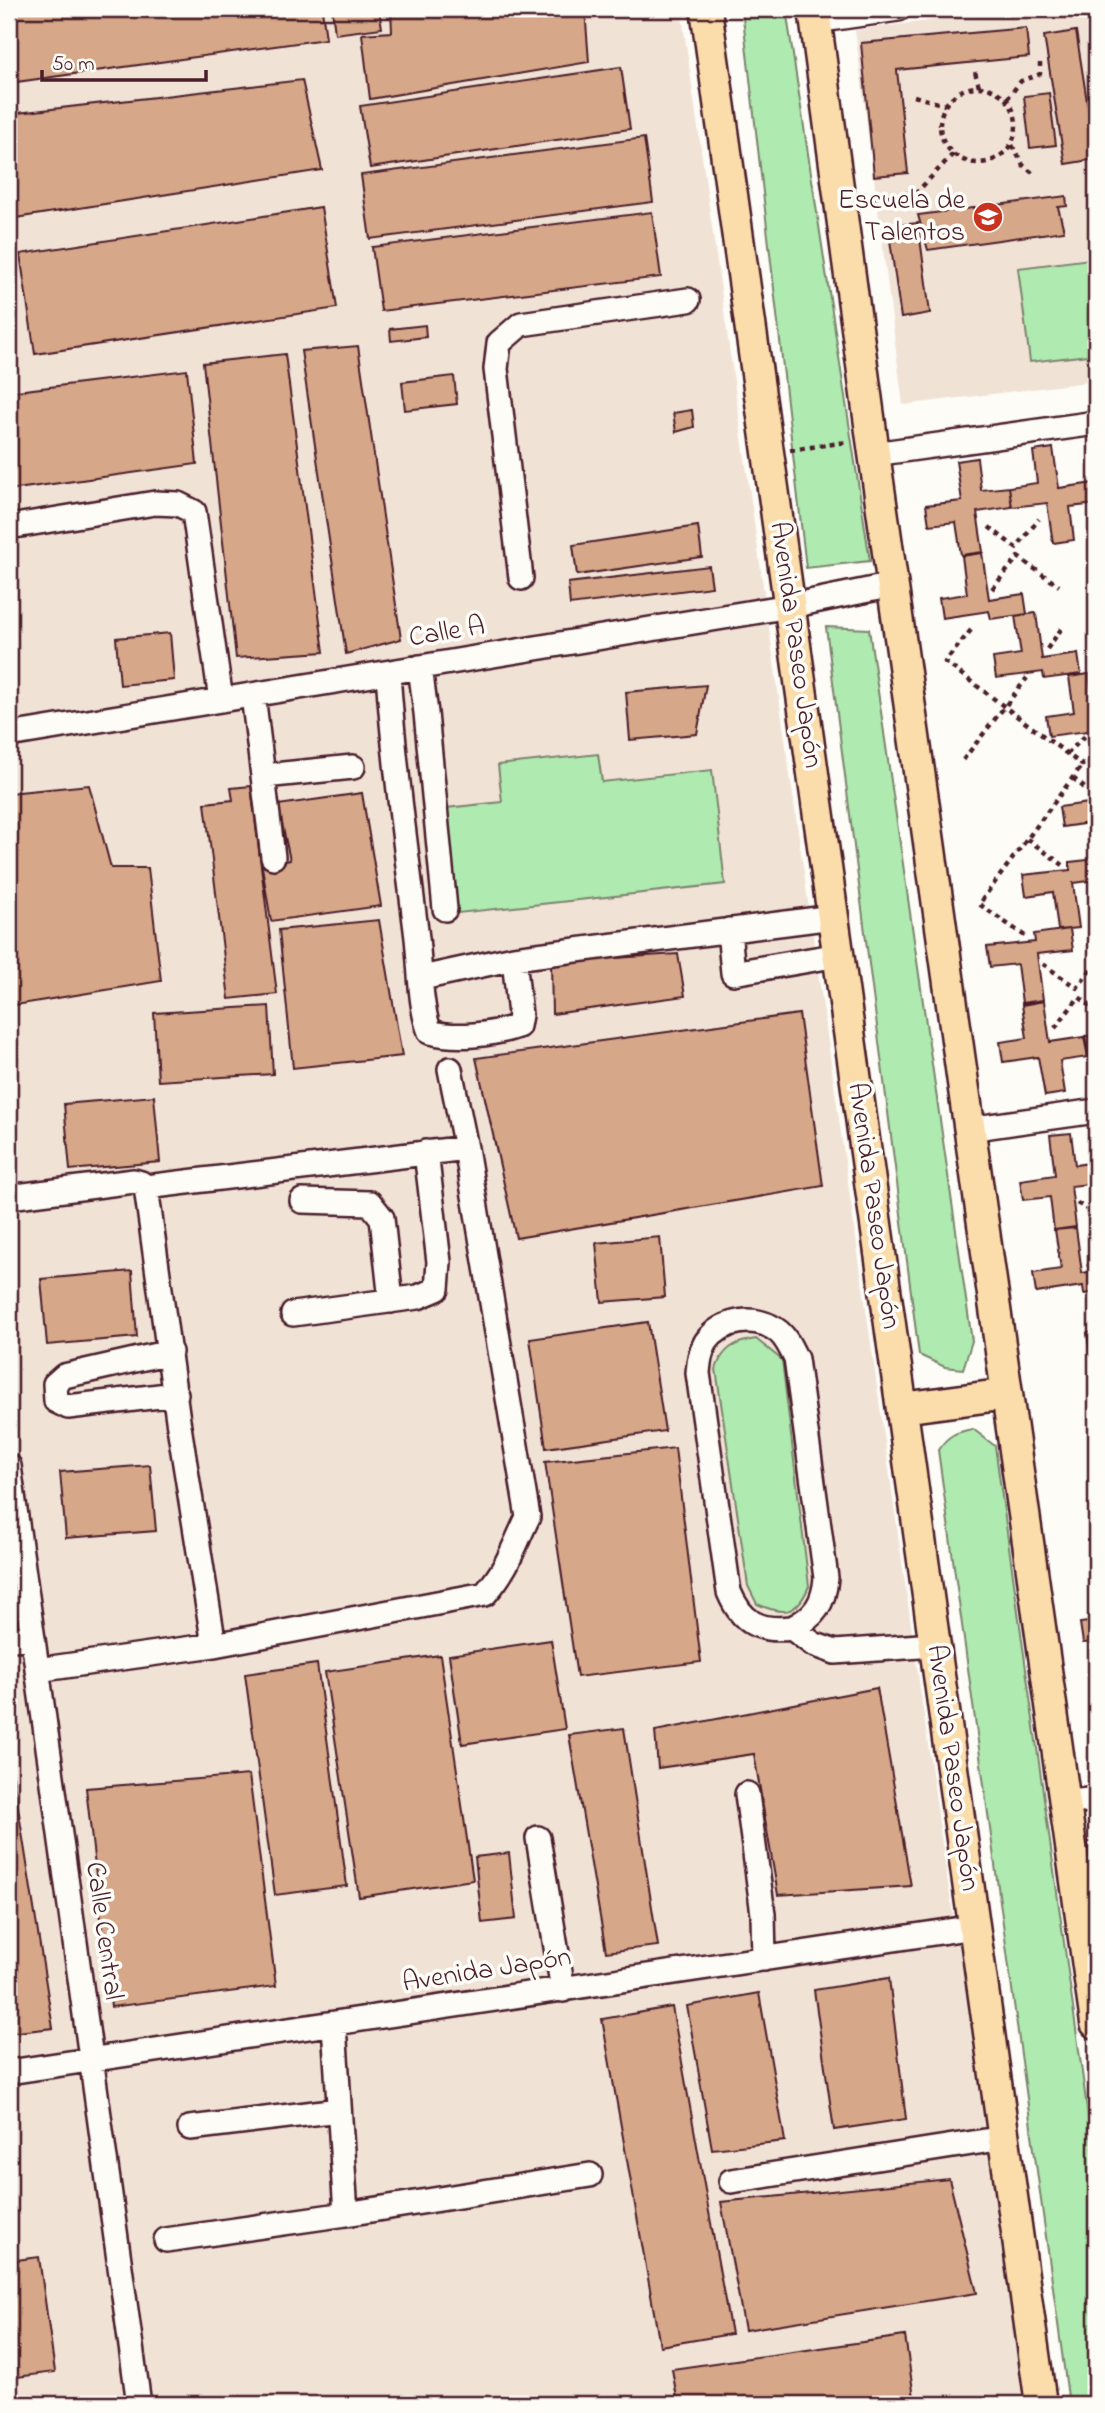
<svg xmlns="http://www.w3.org/2000/svg" width="1105" height="2413" viewBox="0 0 1105 2413" font-family="'Indie Flower',sans-serif">
  <style>
    .built { fill: #f1e2d6 }
    .green { fill: #afeab0; stroke: #7c846e; stroke-width: 2 }
    .building { fill: #d6a788; stroke: #4a1f2b; stroke-width: 2 }
    .lines { fill: none; stroke-linecap: round; stroke-linejoin: round }
    .minor-casing { stroke: #4a1f2b; stroke-width: 28 }
    .major-casing { stroke: #4a1f2b; stroke-width: 35 }
    .path { stroke: #4a1f2b; stroke-width: 4.5; stroke-dasharray: 5 5; stroke-linecap: butt }
    .minor { stroke: #fdfcf7; stroke-width: 23 }
    .major { stroke: #faddab; stroke-width: 30 }
    .labels { text-anchor: middle; dominant-baseline: central; stroke-width: 7; stroke-linejoin: round; paint-order: stroke }
    .poi-label { font-size: 28px; fill: #4a1f2b; stroke: #fdfcf7; text-anchor: end }
    .street-label { font-size: 28px; fill: #4a1f2b; stroke: #fdfcf7 }
  </style>
  <rect width="100%" height="100%" fill="#fdfcf7"/>
  <filter id="ink" filterUnits="userSpaceOnUse"><feTurbulence type="fractalNoise" baseFrequency=".0143" numOctaves="2"/><feDisplacementMap in="SourceGraphic" scale="14" xChannelSelector="R" yChannelSelector="G"/><feConvolveMatrix kernelMatrix="1 2 1 2 8 2 1 2 1" color-interpolation-filters="sRGB"/></filter>
  <g filter="url(#ink)">
    <!-- built -->
    <path class="built" d="M9,9H681L947,1878L1008,2235L1032,2404H9Z
      M1024,9H1090L1096,54V381L903,405L855,30Z"/>
    <!-- green -->
    <path class="green" d="M742,9H786L870,561L806,568Z
      M1090,259L1096,303V354L1030,362L1018,268Z
      M826,627L869,629L972,1341L963,1369L945,1367L919,1355Z
      M598,754L602,782L712,770L725,884L458,913L446,808L502,802L498,765Z
      M756,1339L782,1360L809,1586C797,1615 784,1616 757,1604L748,1586L716,1369C723,1348 735,1342 756,1339Z
      M973,1429L995,1446L1096,2173V2404H1069L938,1450C948,1435 956,1432 973,1429Z"/>
    <!-- building -->
    <path class="building" d="M9,9H322L326,39L9,83Z
      M332,9H379L382,28L335,34Z
      M391,9H585L589,62L370,99L362,34L392,32Z
      M1026,28L1029,57L897,70L908,173L874,176L861,43Z
      M1076,31L1096,159L1065,164L1044,36Z
      M621,67L630,129L370,168L360,106Z
      M302,80L322,170L9,219V114Z
      M1049,93L1056,145L1030,148L1024,96Z
      M644,138L653,202L370,239L361,175Z
      M1066,196L1067,206L1058,207L1064,231L928,250L918,215Z
      M321,207L337,308L35,354L20,254Z
      M652,212L661,277L381,311L372,247Z
      M918,223L930,313L901,318L888,226Z
      M425,325L426,337L391,341L390,329Z
      M358,346L401,639L346,654L301,351Z
      M285,354L324,652L236,658L203,363Z
      M187,370L197,464L9,490V392Z
      M454,376L457,404L405,410L402,382Z
      M692,410L694,427L676,432L673,413Z
      M1053,448L1059,488L1094,483L1096,504L1070,507L1074,540L1053,543L1047,503L1012,507L1009,487L1037,483L1033,451Z
      M977,458L981,490L1009,487L1012,507L977,512L983,552L961,555L956,522L929,525L926,505L962,501L956,461Z
      M698,526L702,557L577,575L573,545Z
      M982,553L989,599L1024,594L1027,614L991,619L989,611L942,618L939,598L967,594L962,556Z
      M709,566L712,587L570,605L568,583Z
      M1036,613L1042,659L1078,654L1081,674L1044,679L1043,672L996,678L993,658L1021,654L1015,616Z
      M170,633L174,680L120,685L116,638Z
      M1089,674L1096,730L1049,736L1046,716L1074,712L1069,677Z
      M706,685L697,734L630,740L626,692Z
      M89,785L111,868H148L161,981L9,1006V793Z
      M251,786L277,994L229,999L205,803L233,800L231,788Z
      M362,793L381,906L271,921L262,867L290,860L278,805Z
      M1096,802V858L1094,859L1090,823L1062,827L1059,807Z
      M1096,859V880L1073,883L1079,928L1058,930L1053,892L1026,896L1023,875L1070,870V862Z
      M379,920L402,1056L293,1068L279,930Z
      M1070,929L1073,950L1037,954L1043,1000L1022,1003L1017,964L990,967L987,947L1035,942L1034,934Z
      M678,954L685,996L552,1014L551,962Z
      M1044,1001L1050,1042L1084,1037L1088,1057L1060,1061L1065,1093L1045,1096L1038,1057L1003,1062L1000,1042L1027,1038L1022,1005Z
      M269,1006L273,1074L158,1081L154,1013Z
      M799,1014L823,1186L516,1238L476,1058Z
      M1096,1035V1055L1089,1056L1085,1036Z
      M154,1096L160,1162L70,1170L64,1104Z
      M1071,1133L1075,1165L1096,1162V1183L1071,1186L1076,1227L1054,1230L1050,1197L1023,1200L1020,1180L1055,1175L1050,1135Z
      M1076,1228L1082,1273L1096,1271V1292L1084,1294L1083,1286L1036,1293L1033,1273L1061,1269L1055,1230Z
      M660,1237L665,1297L602,1302L596,1243Z
      M132,1271L137,1337L47,1345L41,1279Z
      M648,1322L665,1431L546,1448L530,1339Z
      M1096,1331V1352L1090,1353L1087,1333Z
      M675,1448L701,1662L577,1677L545,1462Z
      M150,1465L156,1531L66,1538L60,1472Z
      M1096,1621V1642L1083,1643L1080,1623Z
      M551,1640L565,1729L462,1744L449,1655Z
      M440,1655L473,1880L359,1897L325,1672Z
      M317,1664L347,1886L275,1895L245,1674Z
      M877,1688L911,1886L778,1895L754,1754L658,1768L655,1731Z
      M624,1728L658,1946L606,1952L569,1735Z
      M9,1750L53,2028L9,2033Z
      M249,1775L276,1986L111,2007L86,1788Z
      M509,1853L516,1919L482,1923L475,1857Z
      M889,1978L906,2119L834,2130L814,1990Z
      M759,1993L785,2141L712,2149L687,2006Z
      M672,2007L731,2334L660,2346L602,2019Z
      M949,2179L977,2293L745,2330L721,2202Z
      M39,2257L55,2372L9,2378V2261Z
      M905,2336L915,2404H678L672,2369Z"/>
    <g class="lines">
      <!-- minor casing -->
      <g class="minor-casing">
        <path id="minor" d="M815,21L898,9
          M874,454L1096,423
          M9,527L155,503L178,504L194,512L221,700
          M521,578L496,369L499,343L521,324L688,300
          M420,667L426,713L445,909
          M388,673C394,761 406,849 417,938C420,965 420,1008 430,1032C456,1039 492,1035 518,1026L520,1015L514,958
          M253,695L273,857
          M9,735L790,606L893,585
          M264,776L353,767
          M729,930L733,973L839,955
          M422,978L514,958L833,917
          M969,1129L1096,1111
          M146,1187L466,1148
          M9,1197L134,1181L141,1183L146,1187L178,1420L214,1645
          M302,1201L370,1203L382,1218L391,1301
          M293,1314L418,1297L437,1289L439,1262L426,1152
          M170,1352L64,1376L55,1384L56,1401L68,1407L176,1394
          M9,1466L139,2404
          M792,1628C815,1617 824,1603 826,1578L796,1359C791,1349 787,1339 779,1332C757,1314 722,1319 706,1342C700,1352 699,1362 698,1373L729,1592C742,1623 759,1632 792,1628L813,1644L835,1652L934,1645
          M9,1639L33,1638
          M37,1670L214,1645L485,1594C508,1568 513,1548 528,1517L466,1148L450,1069
          M747,1794L763,1914L764,1959
          M1064,1803L1096,1799
          M538,1838L563,1990
          M334,2025L346,2214L590,2175
          M9,2072L974,1927
          M190,2128L339,2110
          M731,2181L1004,2138
          M166,2240L346,2214"/>
      </g>
      <!-- major casing -->
      <g class="major-casing">
        <path id="major" d="M706,9L1041,2404
          M814,9L872,439L1096,2023
          M902,1408L1007,1394"/>
      </g>
      <!-- path -->
      <path class="path" d="M975,72L979,86
        M940 125a38 38 0 1 1 76 0a38 38 0 1 1-76 0Z
        M914,96L945,105
        M1007,99L1021,81L1040,74V63
        M1012,145L1023,165L1036,176
        M865,200L917,192L953,154
        M790,450L847,442
        M989,527L1016,548L1039,519
        M992,589L1018,557L1059,586
        M971,630L945,662L1082,765L1096,764
        M1047,649L1064,625
        M1067,754L1090,731
        M963,760L1027,678
        M1073,778L1095,797L1096,796
        M1027,839L1063,865
        M1025,936L979,904L1082,765
        M1043,964L1077,988L1096,963
        M1055,1028L1079,997L1096,1010
        M1077,1203L1096,1215
        M1088,1267L1096,1255"/>
      <!-- minor -->
      <use href="#minor" class="minor"/>
      <!-- major -->
      <use href="#major" class="major"/>
    </g>
  </g>
  <!-- icons -->
  <defs>
    <g id="university-disc" transform="scale(1.575)"><circle r="9.5" fill="#c8321e" stroke="#fdfcf7"/><path d="M0-5L7-2L0 1L-7-2ZM-4 1L0 2.5L4 1V4Q0 6-4 4Z" fill="#fff"/></g>
  </defs>
  <g fill-rule="evenodd">
    <use href="#university-disc" x="988" y="217"/>
  </g>
  <g class="labels">
    <!-- poi labels -->
    <g class="poi-label">
      <text x="965" y="201">Escuela de<tspan x="965" dy="32">Talentos</tspan></text>
    </g>
    <!-- street labels -->
    <g class="street-label">
      <text transform="translate(447 633) rotate(-9)">Calle A</text>
      <text transform="translate(795 645) rotate(82)">Avenida Paseo Japón</text>
      <text transform="translate(873 1206) rotate(82)">Avenida Paseo Japón</text>
      <text transform="translate(952 1768) rotate(82)">Avenida Paseo Japón</text>
      <text transform="translate(103 1931) rotate(82)">Calle Central</text>
      <text transform="translate(487 1971) rotate(-9)">Avenida Japón</text>
    </g>
  </g>
  <!-- margin -->
  <rect width="1105" height="2413" fill="none" stroke="#fdfcf7" stroke-width="35"/>
  <rect x="18" y="18" width="1070" height="2378" fill="none" stroke="#4a1f2b" stroke-width="2.5" filter="url(#ink)"/>
  <!-- scale -->
  <path d="M42 70v10h164v-10" fill="none" stroke="#4a1f2b" stroke-width="3.5"/>
  <text x="52" y="70" font-size="21" fill="#4a1f2b" stroke="#fdfcf7" stroke-width="5" paint-order="stroke">50 m</text>
</svg>
